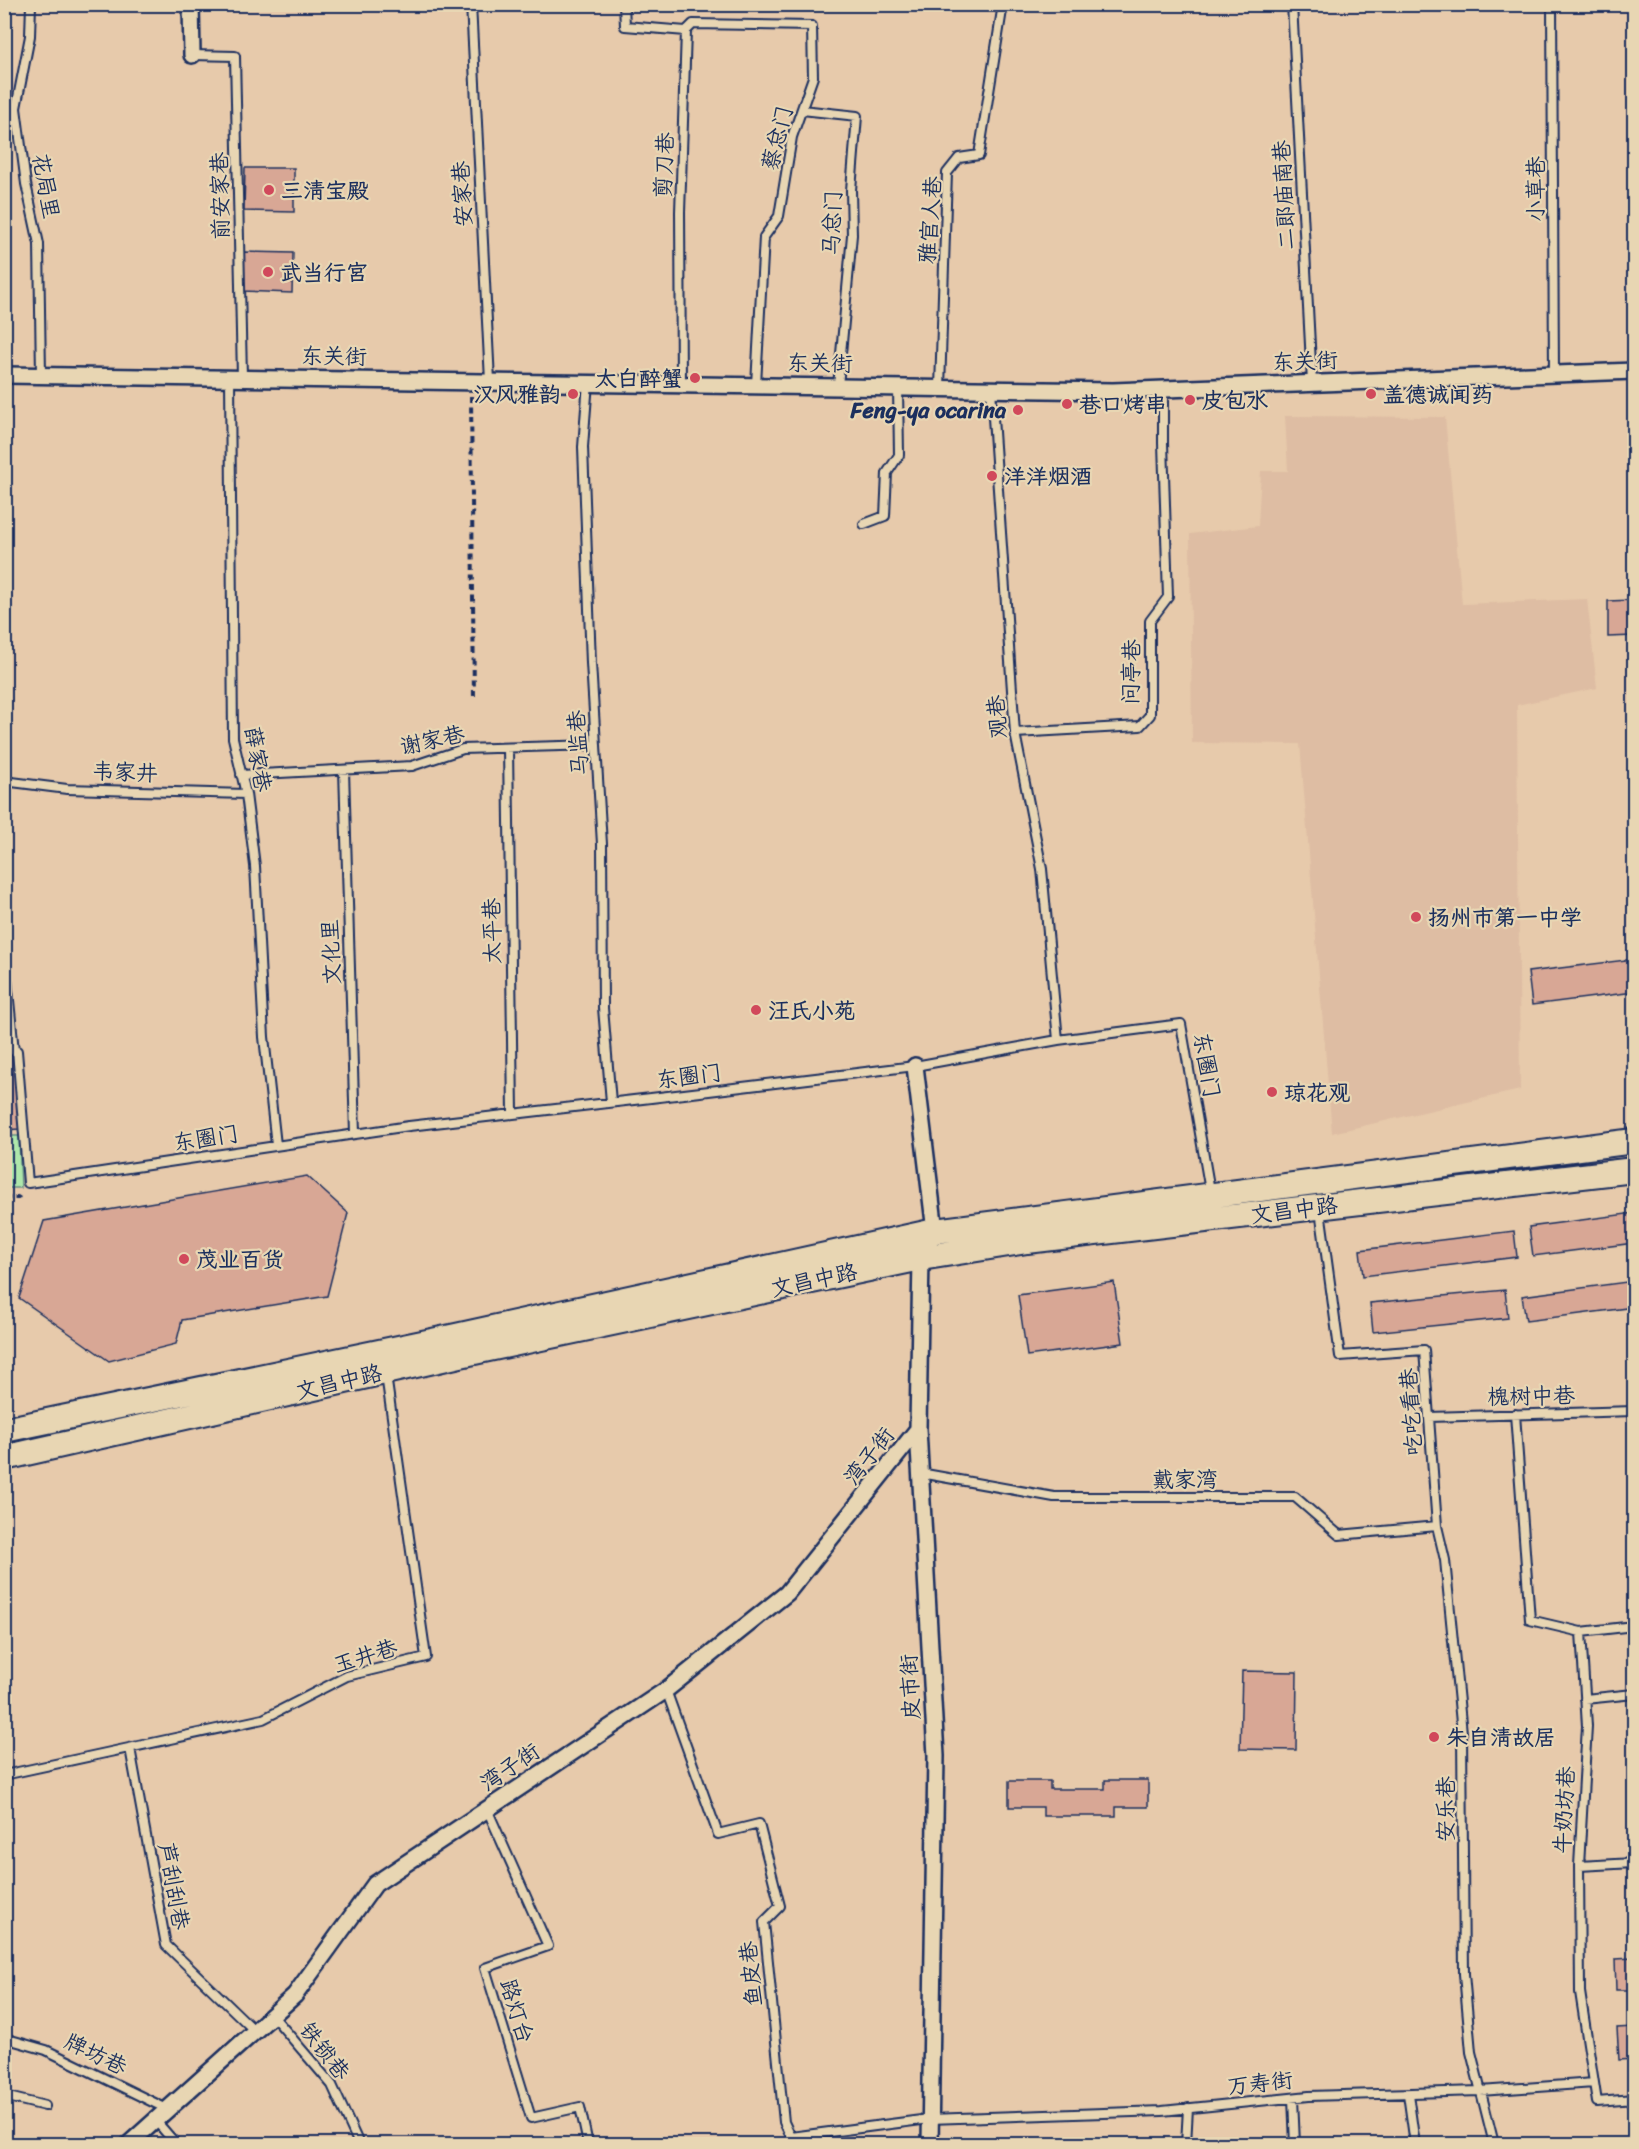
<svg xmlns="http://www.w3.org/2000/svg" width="1639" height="2149" viewBox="0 0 1639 2149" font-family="Sriracha,'LXGW WenKai TC',sans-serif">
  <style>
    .built { fill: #debda3 }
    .green { fill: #aee7ab; stroke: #648b84; stroke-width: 1.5 }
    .building { fill: #d8a795; stroke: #1b2f5e; stroke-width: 1.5 }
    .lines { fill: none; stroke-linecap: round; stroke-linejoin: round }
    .lane-casing { stroke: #1b2f5e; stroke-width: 12 }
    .street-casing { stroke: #1b2f5e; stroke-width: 20 }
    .primary-casing { stroke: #1b2f5e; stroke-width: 28 }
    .path { stroke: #1b2f5e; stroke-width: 4; stroke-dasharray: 6 4.5; stroke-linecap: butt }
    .lane { stroke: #e8d6b3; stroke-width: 8 }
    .street { stroke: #e8d6b3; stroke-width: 15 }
    .primary { stroke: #e8d6b3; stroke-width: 24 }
    .poi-dot { fill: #d1495b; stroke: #e8d6b3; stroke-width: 2 }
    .labels { text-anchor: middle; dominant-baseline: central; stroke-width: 4.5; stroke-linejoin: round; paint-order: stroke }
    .street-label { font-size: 22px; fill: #1b2f5e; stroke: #e8d6b3 }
    .poi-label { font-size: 22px; font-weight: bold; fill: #1b2f5e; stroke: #e8d6b3; text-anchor: start }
  </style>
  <rect width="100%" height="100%" fill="#e7caab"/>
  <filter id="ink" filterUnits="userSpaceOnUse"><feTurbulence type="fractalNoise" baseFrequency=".0167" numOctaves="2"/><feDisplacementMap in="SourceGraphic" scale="12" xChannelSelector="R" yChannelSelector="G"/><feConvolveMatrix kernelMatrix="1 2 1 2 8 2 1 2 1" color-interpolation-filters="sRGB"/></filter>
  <g filter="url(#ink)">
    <!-- built -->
    <path class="built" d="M1285,416L1445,417L1462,604L1587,599L1597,688L1517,705L1520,1090L1332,1133L1300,744L1192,743L1190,534L1258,526L1261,471H1288Z"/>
    <!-- green -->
    <path class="green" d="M5,1136H19L21,1188H5Z"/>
    <!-- building -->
    <path class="building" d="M245,168H294V212L244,211Z
      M243,252L293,253L292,293L243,291Z
      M1634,600V636L1608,637V601Z
      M1634,959V992L1532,1005L1528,972Z
      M4,1052H16L19,1129L4,1130V1111H8L7,1095H4V1074H8V1062H4Z
      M307,1176L348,1213L327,1296L182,1320L176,1344L109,1361L19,1298L44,1221Z
      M1634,1213V1243L1533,1256L1529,1227Z
      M1514,1231L1517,1257L1363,1276L1360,1250Z
      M1634,1281V1307L1526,1321L1522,1296Z
      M1114,1282L1123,1343L1027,1356L1018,1295Z
      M1505,1290L1508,1318L1373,1332L1370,1303Z
      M1242,1671L1297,1672L1296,1750L1240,1749Z
      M1105,1780H1148V1807H1116V1816H1043V1807H1009V1781H1050V1789H1105Z
      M1634,1958V1990H1616L1615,1959Z
      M1634,2027V2059L1619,2060L1617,2028Z"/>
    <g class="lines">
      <!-- lane casing -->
      <g class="lane-casing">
        <path id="lane" d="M31,4L30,36L16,108L26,184L39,244L41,375
          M471,4L490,381
          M624,4L625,26L686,31L680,212L681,383
          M1292,4L1312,383
          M1552,4L1554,373
          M686,31L693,24L812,26L813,77L792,137L779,216L764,237L756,385
          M192,55L235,56L242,377
          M802,110L857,116L851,190L852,235L838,386
          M230,377L233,738L246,794L255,866L264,1037L276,1145
          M588,382L583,447L591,663L602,844L603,1008L611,1102
          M940,388L947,173L959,158L979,155L1003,4
          M991,389L1015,733L1042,869L1058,1040
          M864,524L885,516L887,473L899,455L898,387
          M1015,733L1140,726L1150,715V621L1168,597L1163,443V389
          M508,748L513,1113
          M344,770L355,1134
          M241,775L412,766L463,749L595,745
          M4,781L67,789L246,794
          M4,949L14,1051H17L28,1183L409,1126L651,1098L915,1066L1058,1040L1181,1024L1210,1191
          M1320,1210L1340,1356L1424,1350L1437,1526L1445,1560L1462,1733L1464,1974L1471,2052L1494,2144
          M1515,1414L1530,1620L1581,1632L1587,1726L1579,1866L1580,1992L1597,2102L1634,2099
          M1429,1417L1634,1411
          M920,1473L1054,1497H1295L1339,1535L1437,1526
          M1581,1632L1634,1626
          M666,1690L718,1834L759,1824L780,1906L764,1922L784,2122L791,2137L790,2144
          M1585,1699L1634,1694
          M130,1748L166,1945L255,2031
          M4,1775L263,1719L347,1676L426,1657L386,1375
          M487,1809L548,1946L485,1968L531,2118L580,2107L588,2144
          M1579,1866L1634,1863
          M273,2016L332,2085L359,2144
          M4,2038L46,2050L167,2109
          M1408,2094L1415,2144
          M4,2096L45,2106
          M1293,2098L1295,2144
          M156,2121L176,2144
          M791,2137L929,2119L1162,2111L1309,2096L1480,2091L1594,2083
          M1186,2144L1188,2108"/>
      </g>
      <!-- street casing -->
      <g class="street-casing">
        <path id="street" d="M191,4L192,55
          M4,375L1113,391L1634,371
          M915,1066L935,1231L921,1258L918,1429L936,1756L930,2144
          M129,2144L295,1995L375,1884L666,1690L787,1593L918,1429"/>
      </g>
      <!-- primary casing -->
      <g class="primary-casing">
        <path id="primary" d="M4,1430L456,1336L935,1231L1634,1141
          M4,1458L460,1355L921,1258L1027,1241L1634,1170"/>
      </g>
      <!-- path -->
      <path class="path" d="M471,396L474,699
        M4,1198H18L21,1193"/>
      <!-- lane -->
      <use href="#lane" class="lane"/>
      <!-- street -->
      <use href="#street" class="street"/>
      <!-- primary -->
      <use href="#primary" class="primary"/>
    </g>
  </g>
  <!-- markers -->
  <g class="poi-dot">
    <circle cx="269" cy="190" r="6"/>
    <circle cx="268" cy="272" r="6"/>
    <circle cx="695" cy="378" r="6"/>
    <circle cx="573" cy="394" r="6"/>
    <circle cx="1371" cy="394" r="6"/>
    <circle cx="1190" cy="400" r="6"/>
    <circle cx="1067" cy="404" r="6"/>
    <circle cx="1018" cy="410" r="6"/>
    <circle cx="992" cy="476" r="6"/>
    <circle cx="1416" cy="917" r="6"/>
    <circle cx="756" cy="1010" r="6"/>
    <circle cx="1272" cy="1092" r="6"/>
    <circle cx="184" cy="1259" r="6"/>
    <circle cx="1434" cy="1737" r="6"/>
  </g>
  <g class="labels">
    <!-- street labels -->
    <g class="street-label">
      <text transform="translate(777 138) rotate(-76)">蔡总门</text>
      <text transform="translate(664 165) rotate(-88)">剪刀巷</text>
      <text transform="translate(46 186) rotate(80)">花局里</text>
      <text transform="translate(1535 189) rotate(-90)">小草巷</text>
      <text transform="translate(462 194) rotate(-93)">安家巷</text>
      <text transform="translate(1284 195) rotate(-93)">二郎庙南巷</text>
      <text transform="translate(220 196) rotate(-91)">前安家巷</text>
      <text transform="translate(930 220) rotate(-86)">雅官人巷</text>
      <text transform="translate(832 223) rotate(-88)">马总门</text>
      <text transform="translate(334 356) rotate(1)">东关街</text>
      <text transform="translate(1305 361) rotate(-2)">东关街</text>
      <text transform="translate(820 363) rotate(1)">东关街</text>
      <text transform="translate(1131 672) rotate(-89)">问亭巷</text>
      <text transform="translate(997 717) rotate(-95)">观巷</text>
      <text transform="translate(432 740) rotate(-12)">谢家巷</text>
      <text transform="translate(578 743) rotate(-94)">马监巷</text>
      <text transform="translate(258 759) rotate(80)">薛家巷</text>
      <text transform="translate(125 772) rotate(2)">韦家井</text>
      <text transform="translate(492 931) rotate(-91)">太平巷</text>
      <text transform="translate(331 952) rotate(-92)">文化里</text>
      <text transform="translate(1207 1065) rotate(80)">东圈门</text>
      <text transform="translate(689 1076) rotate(-7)">东圈门</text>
      <text transform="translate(206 1138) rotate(-9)">东圈门</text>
      <text transform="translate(1294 1210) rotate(-7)">文昌中路</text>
      <text transform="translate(814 1280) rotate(-12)">文昌中路</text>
      <text transform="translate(339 1382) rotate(-13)">文昌中路</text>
      <text transform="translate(1531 1396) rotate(-1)">槐树中巷</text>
      <text transform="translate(1411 1412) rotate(-94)">吃吃看巷</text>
      <text transform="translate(869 1456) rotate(-52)">湾子街</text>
      <text x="1185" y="1479">戴家湾</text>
      <text transform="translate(365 1656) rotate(-17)">玉井巷</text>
      <text transform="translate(910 1687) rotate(-93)">皮市街</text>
      <text transform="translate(510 1767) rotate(-34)">湾子街</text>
      <text transform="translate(1445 1809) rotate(-90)">安乐巷</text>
      <text transform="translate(1564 1810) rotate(-87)">牛奶坊巷</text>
      <text transform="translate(174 1886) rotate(80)">芦刮刮巷</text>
      <text transform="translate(751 1974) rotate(-96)">鱼皮巷</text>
      <text transform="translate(517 2011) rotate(73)">路灯台</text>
      <text transform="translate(325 2051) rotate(52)">铁锁巷</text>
      <text transform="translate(96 2054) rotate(26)">牌坊巷</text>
      <text transform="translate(1260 2083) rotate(-6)">万寿街</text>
    </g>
    <!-- poi labels -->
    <g class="poi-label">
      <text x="281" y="190">三清宝殿</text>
      <text x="280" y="272">武当行宫</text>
      <text x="683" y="378" text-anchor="end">太白醉蟹</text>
      <text x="561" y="394" text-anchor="end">汉风雅韵</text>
      <text x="1383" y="394">盖德诚闻药</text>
      <text x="1202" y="400">皮包水</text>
      <text x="1079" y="404">巷口烤串</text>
      <text x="1006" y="410" text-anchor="end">Feng-ya ocarina</text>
      <text x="1004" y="476">洋洋烟酒</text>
      <text x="1428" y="917">扬州市第一中学</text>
      <text x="768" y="1010">汪氏小苑</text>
      <text x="1284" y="1092">琼花观</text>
      <text x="196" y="1259">茂业百货</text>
      <text x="1446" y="1737">朱自清故居</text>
    </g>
  </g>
  <!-- margin -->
  <rect width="1639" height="2149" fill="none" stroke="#e8d6b3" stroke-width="24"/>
  <rect x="12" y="12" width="1615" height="2125" fill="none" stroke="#1b2f5e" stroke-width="2" filter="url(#ink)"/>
</svg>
